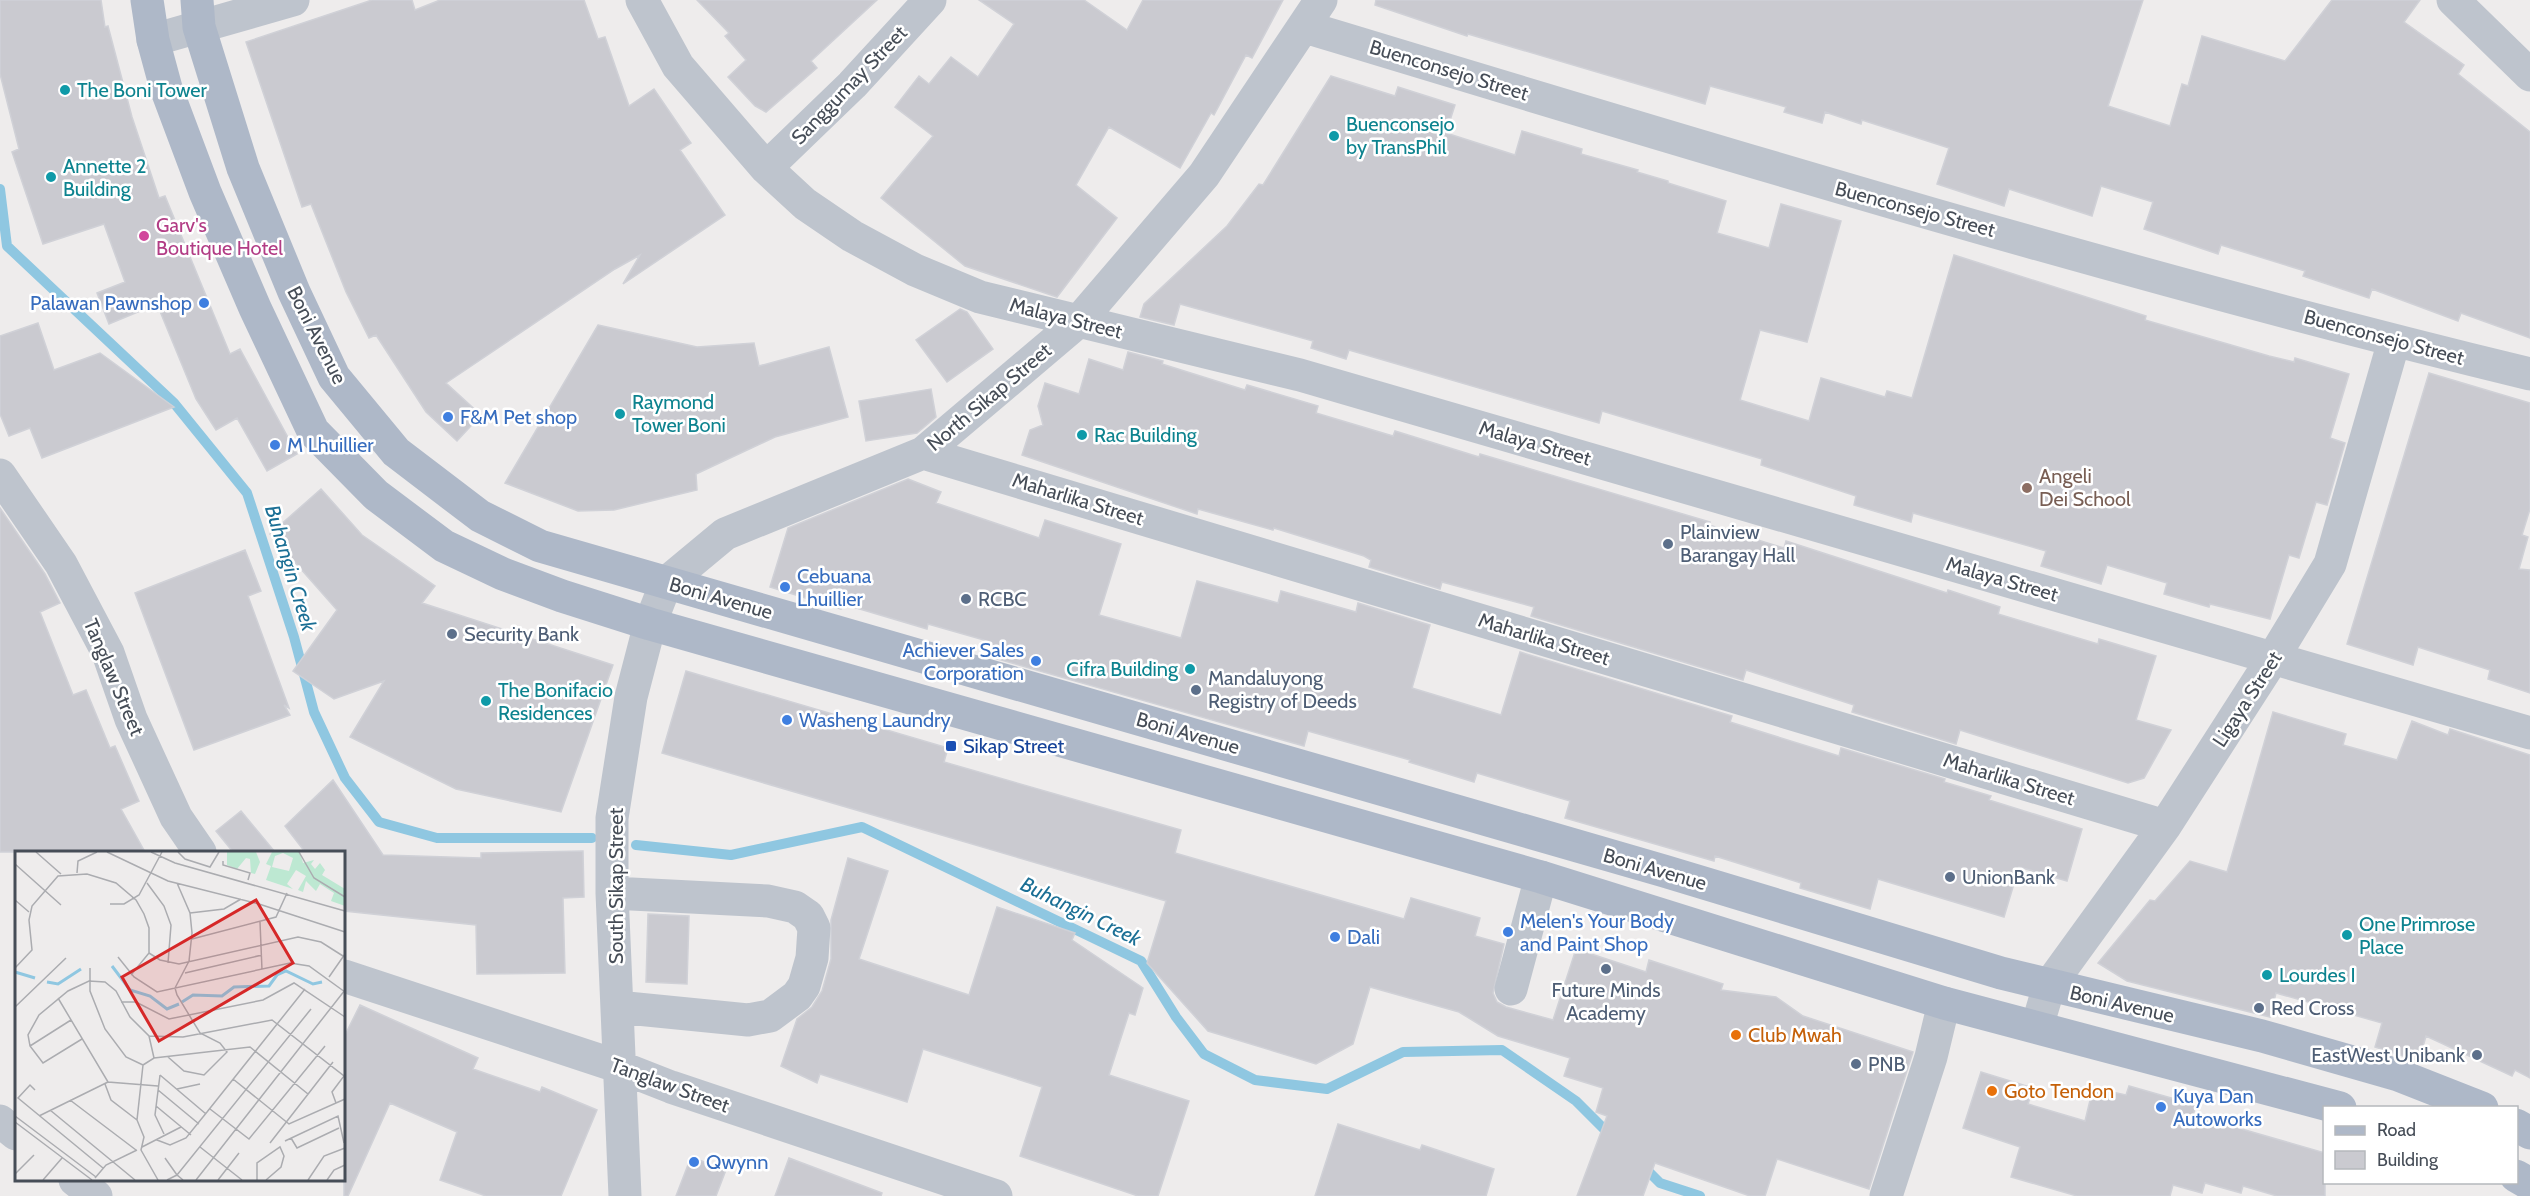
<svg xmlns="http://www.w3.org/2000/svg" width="2530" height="1196" viewBox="0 0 2530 1196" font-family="Cabin,sans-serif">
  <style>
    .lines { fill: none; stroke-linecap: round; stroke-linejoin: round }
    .stream { stroke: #8fc7e1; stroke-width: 10 }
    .building { fill: #cacad0; stroke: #d0d1d7; stroke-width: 1.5 }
    .minor { stroke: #bec4cd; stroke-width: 33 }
    .major { stroke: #aeb8c8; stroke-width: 33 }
    .culture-dot { fill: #0f9aa8; stroke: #fff; stroke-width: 2 }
    .hotel-dot { fill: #d1479c; stroke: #fff; stroke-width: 2 }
    .shop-dot { fill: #3f7fe0; stroke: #fff; stroke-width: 2 }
    .education-dot { fill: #8d6e63; stroke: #fff; stroke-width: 2 }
    .service-dot { fill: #5c6f8a; stroke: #fff; stroke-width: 2 }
    .transit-dot { fill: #1a4fb4; stroke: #fff; stroke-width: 2 }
    .food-dot { fill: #e8710a; stroke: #fff; stroke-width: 2 }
    .labels { text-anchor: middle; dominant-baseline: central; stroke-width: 5; stroke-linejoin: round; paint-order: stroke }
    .street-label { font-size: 20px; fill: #464d57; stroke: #fff }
    .culture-label { font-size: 20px; fill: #0d838f; stroke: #fff; text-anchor: start }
    .hotel-label { font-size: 20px; fill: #b23c85; stroke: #fff; text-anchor: start }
    .shop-label { font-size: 20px; fill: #366cbe; stroke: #fff; text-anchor: start }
    .education-label { font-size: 20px; fill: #785e54; stroke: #fff; text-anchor: start }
    .service-label { font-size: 20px; fill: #4e5e75; stroke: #fff; text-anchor: start }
    .transit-label { font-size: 20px; fill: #164399; stroke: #fff; text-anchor: start }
    .food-label { font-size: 20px; fill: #c56008; stroke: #fff; text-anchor: start }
    .water-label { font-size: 21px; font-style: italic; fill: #1b6f95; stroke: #fff }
    .inset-river { fill: none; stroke: #8fc7e1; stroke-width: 3 }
    .inset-road { fill: none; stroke: #abacb0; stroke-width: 1.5 }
    .view { fill: #d62828; fill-opacity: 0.15; stroke: #d62828; stroke-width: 3 }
    .inset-edge { fill: none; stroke: #464d57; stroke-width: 3 }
  </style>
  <rect width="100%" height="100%" fill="#eeecec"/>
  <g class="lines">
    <!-- stream -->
    <path class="stream" d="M0,189L7,246L174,403L247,493L294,637L314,712L345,778L379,822L437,838H592
      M636,845L731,855L862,827L1141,961L1176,1017L1204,1054L1255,1080L1327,1089L1403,1052L1502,1050L1576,1101L1612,1137
      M1641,1164L1660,1183L1700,1196"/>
  </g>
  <!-- building -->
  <path class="building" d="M0,0H101L105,27L108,26L132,117L159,198L165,196L230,354L240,349L297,454L267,471L237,418L216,430L196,399L157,304L109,324L97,293L125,282L104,224L43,244L12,152L19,149L0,74Z
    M372,0H412L415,10L440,0H584L598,39L605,37L629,106L654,89L691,143L680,150L725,215L623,284L640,255L615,269L446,383L481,415L457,441L426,412L376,335L369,338L346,292L311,204L302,207L246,42Z
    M697,0H877L811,61L817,68L766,112L755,106L728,77L746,60L725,36L729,33Z
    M979,0H1084L1127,30L1143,0H1283L1252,58L1246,55L1214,115L1211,113L1180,168L1109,127L1076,185L1117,218L1057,297L965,266L881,198L933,136L895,107L919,76L929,84L951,57L978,77L1014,24Z
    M1376,0H2143L2108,106L2170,126L2182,84L2188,86L2202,36L2285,61L2332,0H2420L2404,22L2464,65L2458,74L2530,132V338L2461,313L2458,321L2372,289L2369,298L2303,276L2305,271L2221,245L2218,254L2144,229L2153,202L2101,186L2092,216L2009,189L2004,206L1937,184L1949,148L1862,120L1861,124L1825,112L1822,123L1784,112L1786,107L1710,86L1705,104L1468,34L1467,36L1375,5Z
    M1331,76L1395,96L1398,87L1455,105L1446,133L1515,155L1522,131L1582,149L1581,154L1638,170L1637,172L1668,181V183L1726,201L1717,233L1769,248L1781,204L1841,221L1807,342L1760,330L1740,400L1809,421L1821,378L1885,397L1887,391L1912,398L1954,255L2146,316L2145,320L2269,356L2294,362L2295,358L2349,374L2330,438L2345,443L2327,505L2316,502L2299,558L2289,555L2270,619L2210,604L2209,607L2164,594L2167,583L2107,565L2101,584L2041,566L2046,551L1913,513L1911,522L1854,505L1856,496L1761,465L1762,459L1602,411L1599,423L1349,350L1346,359L1311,348L1313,341L1180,304L1174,325L1140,317L1144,304L1227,226L1259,184L1263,185Z
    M960,309L967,312L993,349L947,382L916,340Z
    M38,323L54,370L100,353L174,407L42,458L30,428L9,436L0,414V336Z
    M598,325L697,347L754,343L759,366L829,347L848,417L775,437L696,474L697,490L614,510L578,511L505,483Z
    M1128,352L1163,361L1162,364L1245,390L1247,385L1318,406L1316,413L1393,436L1395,431L1479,457L1480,454L1710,522L1709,525L1784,548L1786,541L1947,593L1948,590L2000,607L1998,614L2098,644L2099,639L2156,656L2136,720L2171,730L2144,778L2128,783L1960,730L1956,744L1852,712L1854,705L1746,670L1743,680L1531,616L1534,607L1442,582L1440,589L1369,567L1371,560L1364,556L1274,528L1273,530L1198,509L1197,514L1022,455L1030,430L1043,425L1038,406L1045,383L1079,394L1089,359L1123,370Z
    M2429,373L2530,403V509L2522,535L2528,537L2519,569L2530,570V693L2488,679L2490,670L2418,647L2413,665L2347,644Z
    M931,389L936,417L917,433L866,441L859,401Z
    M908,479L941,492L936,503L1039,538L1045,520L1121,544L1099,615L1181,638L1197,581L1278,603L1281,591L1356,612L1358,603L1430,625L1412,688L1501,715L1520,652L1732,716L1730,722L1839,756L1841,748L1945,779L1944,782L1991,796L1989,800L2082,829L2067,881L2019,867L2004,917L1878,879L1870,909L1800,888L1801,883L1715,856L1714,861L1565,818L1570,801L1477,773L1474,782L1409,762L1410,760L1308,731L1304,746L980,654L984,640L928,624L927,629L843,604L841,609L770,587L788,528Z
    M321,489L362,535L435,586L422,603L613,665L561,812L456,789L350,737L384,681L334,699L293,671L337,610L270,534Z
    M0,508L45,574L60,603L40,612L73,695L86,690L110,748L115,746L139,801L121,809L145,852H0Z
    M245,550L261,591L248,596L289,708L284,705L290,715L194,750L135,593Z
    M686,671L948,748L944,762L1181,830L1175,853L1404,919L1411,898L1480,918L1475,936L1504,944L1493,993L1497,1002L1506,1007L1553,1020L1576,949L1646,972L1649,960L1723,984L1721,990L1776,997L1803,1016L1913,1052L1869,1189L1777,1159L1765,1196H1750L1655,1163L1643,1196H1577L1607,1116L1596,1112L1603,1088L1564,1076L1570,1058L1498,1036L1459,1012L1370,987L1353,1044L1316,1064L1208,1031L1147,963L1166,901L662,753Z
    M2273,712L2346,734L2343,745L2397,760L2412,721L2448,735L2450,729L2530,755V1078L2515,1070L2512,1076L2426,1036L2419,1061L2375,1047L2382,1023L2276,993L2270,1017L2127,981L2098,963L2150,900L2155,901L2190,861L2227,872Z
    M333,780L383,855L481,858V853L583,851L584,897L563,898L565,973L477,974L476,925L344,911V852H305L285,826Z
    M241,811L275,852H233L216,831Z
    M848,858L888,871L859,959L969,995L997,907L1075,933L1072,940L1143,988L1135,1015L1129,1013L1109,1075L1189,1101L1158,1196H1138L1020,1156L1042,1087L923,1049L907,1102L820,1074L817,1083L781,1066L797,1019L812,1007L822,991L831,959V920Z
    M648,914L689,916L687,984L646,982Z
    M360,1005L478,1058L473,1069L540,1092L542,1087L597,1110L561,1196H486L440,1180L457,1132L390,1103L348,1196H344V1037Z
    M1981,1072L2033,1088L2028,1104L2085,1121L2093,1088L2126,1095L2129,1086L2196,1105L2193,1115L2325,1153V1196H2277L2243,1186L2241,1193L2205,1183L2202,1193L2173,1185L2170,1196H2077L2011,1177L2020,1147L1963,1128Z
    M1338,1124L1420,1150L1422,1145L1494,1169L1486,1196H1315Z
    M691,1157L726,1170L716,1196H676Z
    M789,1158L882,1193L881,1196H775Z"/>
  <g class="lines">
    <!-- minor -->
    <path class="minor" d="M642,0L678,66L766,168L805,204L852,236L915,270L980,297L1300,375L2530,733
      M2453,0L2530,75
      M1305,27C1711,150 2118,274 2530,374
      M153,40L293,0
      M766,168L852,85L930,0
      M923,453L2165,826
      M0,475L61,564L108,653L131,719L176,817L200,852
      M612,893L768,901L795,907L808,916L814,928L812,958L804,986L797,996L770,1016L748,1020L617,1007
      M344,976L620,1067L671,1087L996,1196
      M1511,989L1541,877
      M2037,1027L2049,986L2165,826L2273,658L2330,564L2394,341
      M0,1121L16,1134
      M75,1180L96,1196
      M625,1196L612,893V818L631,697L650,624L666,583L725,534L923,453L1079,321L1204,175L1321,0
      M1886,1196L1931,1057L1944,1003"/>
    <!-- major -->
    <path class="major" d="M147,0L153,40L166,88L205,192L255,308L313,431L376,495L444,546L503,574L562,596L650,624L1541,877L1944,1003L2340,1108
      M197,0L199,27L243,168L294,292L334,377L396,452L480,516L540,546L1664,871L2001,973L2262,1036L2398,1075L2482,1108
      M2516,1125L2530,1133
      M2516,1176L2530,1184"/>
  </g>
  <!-- markers -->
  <g class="culture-dot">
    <circle cx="65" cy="90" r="6"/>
    <circle cx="1334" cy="136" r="6"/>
    <circle cx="51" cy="177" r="6"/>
    <circle cx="620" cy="414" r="6"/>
    <circle cx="1082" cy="435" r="6"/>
    <circle cx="1190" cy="669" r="6"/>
    <circle cx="486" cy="701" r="6"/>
    <circle cx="2347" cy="935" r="6"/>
    <circle cx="2267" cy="975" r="6"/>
  </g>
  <circle class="hotel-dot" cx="144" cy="236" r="6"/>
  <g class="shop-dot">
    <circle cx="204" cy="303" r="6"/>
    <circle cx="448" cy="417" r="6"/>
    <circle cx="275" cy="445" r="6"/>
    <circle cx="785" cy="587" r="6"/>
    <circle cx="1036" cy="661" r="6"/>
    <circle cx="787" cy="720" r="6"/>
    <circle cx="1508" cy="932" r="6"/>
    <circle cx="1335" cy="937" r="6"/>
    <circle cx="2161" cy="1107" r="6"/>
    <circle cx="694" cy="1162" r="6"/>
  </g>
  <circle class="education-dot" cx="2027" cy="488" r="6"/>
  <g class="service-dot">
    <circle cx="1668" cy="544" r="6"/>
    <circle cx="966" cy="599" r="6"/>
    <circle cx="452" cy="634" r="6"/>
    <circle cx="1196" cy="690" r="6"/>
    <circle cx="1950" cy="877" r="6"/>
    <circle cx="1606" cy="969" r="6"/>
    <circle cx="2259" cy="1008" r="6"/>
    <circle cx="2477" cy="1055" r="6"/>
    <circle cx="1856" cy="1064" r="6"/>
  </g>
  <rect class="transit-dot" x="945" y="740" width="12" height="12" rx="3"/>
  <g class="food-dot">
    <circle cx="1736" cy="1035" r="6"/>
    <circle cx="1992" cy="1091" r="6"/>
  </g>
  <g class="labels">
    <!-- street labels -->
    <g class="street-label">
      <text transform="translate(1449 70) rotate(17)">Buenconsejo Street</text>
      <text transform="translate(849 85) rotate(-46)">Sanggumay Street</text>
      <text transform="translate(1915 209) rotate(15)">Buenconsejo Street</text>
      <text transform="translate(1066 318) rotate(14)">Malaya Street</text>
      <text transform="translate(317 335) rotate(63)">Boni Avenue</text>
      <text transform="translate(2384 337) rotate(15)">Buenconsejo Street</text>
      <text transform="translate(989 397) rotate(-40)">North Sikap Street</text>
      <text transform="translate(1535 443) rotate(16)">Malaya Street</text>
      <text transform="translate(1078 499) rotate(17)">Maharlika Street</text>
      <text transform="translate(2002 579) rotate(16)">Malaya Street</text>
      <text transform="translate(721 598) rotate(16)">Boni Avenue</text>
      <text transform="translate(1544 639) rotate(17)">Maharlika Street</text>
      <text transform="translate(114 677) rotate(67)">Tanglaw Street</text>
      <text transform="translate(2247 699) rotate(-57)">Ligaya Street</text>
      <text transform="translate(1188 733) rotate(16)">Boni Avenue</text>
      <text transform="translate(2009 779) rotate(17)">Maharlika Street</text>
      <text transform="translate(1655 869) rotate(16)">Boni Avenue</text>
      <text transform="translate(616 886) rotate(-90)">South Sikap Street</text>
      <text transform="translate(2122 1004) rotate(13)">Boni Avenue</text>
      <text transform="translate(670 1085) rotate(20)">Tanglaw Street</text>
    </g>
    <!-- culture labels -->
    <g class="culture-label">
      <text x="77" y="90">The Boni Tower</text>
      <text x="1346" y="124">Buenconsejo<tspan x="1346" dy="23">by TransPhil</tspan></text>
      <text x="63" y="166">Annette 2<tspan x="63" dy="23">Building</tspan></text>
      <text x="632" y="402">Raymond<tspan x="632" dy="23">Tower Boni</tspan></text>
      <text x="1094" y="435">Rac Building</text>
      <text x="1178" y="669" text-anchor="end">Cifra Building</text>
      <text x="498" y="690">The Bonifacio<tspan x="498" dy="23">Residences</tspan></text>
      <text x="2359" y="924">One Primrose<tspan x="2359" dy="23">Place</tspan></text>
      <text x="2279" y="975">Lourdes I</text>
    </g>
    <!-- hotel labels -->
    <g class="hotel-label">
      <text x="156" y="225">Garv's<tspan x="156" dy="23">Boutique Hotel</tspan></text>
    </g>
    <!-- shop labels -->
    <g class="shop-label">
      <text x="192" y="303" text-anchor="end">Palawan Pawnshop</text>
      <text x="460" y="417">F&amp;M Pet shop</text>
      <text x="287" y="445">M Lhuillier</text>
      <text x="797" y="576">Cebuana<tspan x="797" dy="23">Lhuillier</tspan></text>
      <text x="1024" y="650" text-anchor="end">Achiever Sales<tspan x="1024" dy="23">Corporation</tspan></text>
      <text x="799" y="720">Washeng Laundry</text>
      <text x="1520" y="921">Melen's Your Body<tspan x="1520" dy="23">and Paint Shop</tspan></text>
      <text x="1347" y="937">Dali</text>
      <text x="2173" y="1096">Kuya Dan<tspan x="2173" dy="23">Autoworks</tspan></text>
      <text x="706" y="1162">Qwynn</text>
    </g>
    <!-- education labels -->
    <g class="education-label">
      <text x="2039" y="476">Angeli<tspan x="2039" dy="23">Dei School</tspan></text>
    </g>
    <!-- service labels -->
    <g class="service-label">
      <text x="1680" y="532">Plainview<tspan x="1680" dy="23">Barangay Hall</tspan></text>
      <text x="978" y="599">RCBC</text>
      <text x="464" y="634">Security Bank</text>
      <text x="1208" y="678">Mandaluyong<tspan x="1208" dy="23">Registry of Deeds</tspan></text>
      <text x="1962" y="877">UnionBank</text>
      <text x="1606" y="990" text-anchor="middle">Future Minds<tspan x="1606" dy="23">Academy</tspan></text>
      <text x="2271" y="1008">Red Cross</text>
      <text x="2465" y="1055" text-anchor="end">EastWest Unibank</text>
      <text x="1868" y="1064">PNB</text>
    </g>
    <!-- transit labels -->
    <g class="transit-label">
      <text x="963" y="746">Sikap Street</text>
    </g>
    <!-- food labels -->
    <g class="food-label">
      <text x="1748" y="1035">Club Mwah</text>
      <text x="2004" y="1091">Goto Tendon</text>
    </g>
    <!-- water labels -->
    <g class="water-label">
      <text transform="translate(291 568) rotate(73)">Buhangin Creek</text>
      <text transform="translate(1081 911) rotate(26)">Buhangin Creek</text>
    </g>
  </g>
  <!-- overview -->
  <g transform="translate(15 851)">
    <rect width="330" height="330" fill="#eeecec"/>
    <path d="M212,1H241L245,11L240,23L236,22L235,8L231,7L222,18L212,14ZM257,1H285L288,12L299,9L296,13L300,18L305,12L310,19L307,24L330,38V55L316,50L319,42L305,33L301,40L291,30L288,41L283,39L291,25L281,19L272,33L278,38L251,29L256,15L251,13ZM268,2L278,7L274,20L257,16L260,5Z" fill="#bde8d2" fill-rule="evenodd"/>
    <path class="inset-river" d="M97,115L115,139L135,145L152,158L164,153M0,121L20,127M32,131L43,133L66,118M167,151L178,144L207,145L219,136L254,135L262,124L271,120L298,133L307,131"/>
    <path class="inset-road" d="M21,1L46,23M92,1L153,30L244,53L330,81M136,1L160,12L330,60M163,1L170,8L195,16L204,1M284,1L299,27L330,46M208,10V14L235,22L233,29M0,13L46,54M62,22L63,10L82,1M132,32L149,55L156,74L153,112M0,49L14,61M95,53H109L124,44L147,1M175,62L209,58L226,48M245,71L247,119M177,88L261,66L272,42M134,102L145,109L164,113L283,86L306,91L328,105M103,106L119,126L142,141L275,112L294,115L330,141M0,117L17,99L14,69L17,55L43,25L72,23L101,32L121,49L129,63L134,77V102L116,124M75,117V140L90,178L111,206L128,214M170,122L247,104M314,126L330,103M43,147L93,231L143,235M106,151H121L154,168L248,149L279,132L330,166M0,156L51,107M134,185L168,186L257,169L329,225L317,241L321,252M67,188L28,212L15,195L13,184L24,164L53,140L74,130L90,131L101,140L115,166L134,185L139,207M15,195L56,169M153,206L169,220L189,224L212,201L205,192L185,182L162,144L160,137L174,110L177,82L175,62L162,32M128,214L139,207L235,196L293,243M128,214L122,269L129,286L126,299L143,329M145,224L140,264L149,283M145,224L191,263M218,228L274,273L330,248M90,233L96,249L122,269M162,238L185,233M20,239L15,234L3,247L88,317M143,239L184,273M55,249L121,299M141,255L176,284M195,258L234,288L310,195M35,259L120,329M192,261L290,138M0,265L81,326M24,265L93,231M0,271L77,329M276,287L282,297L324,277M142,289L155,294L171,287L192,261M270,290L323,265L329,292M255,292L318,211M127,296L166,276M185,296L227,329M150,307L162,324L296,158M0,323L19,304M80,327L91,314L122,299M28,329L47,307M152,329L162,324L168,329M181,329L330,139M203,329L224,302M242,329V312L265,296L269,305L266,316L251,329M293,329L309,305L330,297M312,329L319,319L330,314"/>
    <path class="view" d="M241,49L278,112L144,190L107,126Z"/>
    <rect width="330" height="330" class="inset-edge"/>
  </g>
  <!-- legend -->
  <rect x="2323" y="1106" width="195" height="78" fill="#ffffff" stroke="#b5b8bc" stroke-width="1.5"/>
  <rect x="2335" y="1126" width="30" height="9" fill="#aeb8c8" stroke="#b5b8bc" stroke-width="1.5"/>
  <text x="2377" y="1136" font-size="18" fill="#464d57">Road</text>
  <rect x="2335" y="1151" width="30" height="18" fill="#cacad0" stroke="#b5b8bc" stroke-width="1.5"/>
  <text x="2377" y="1166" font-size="18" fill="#464d57">Building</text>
</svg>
